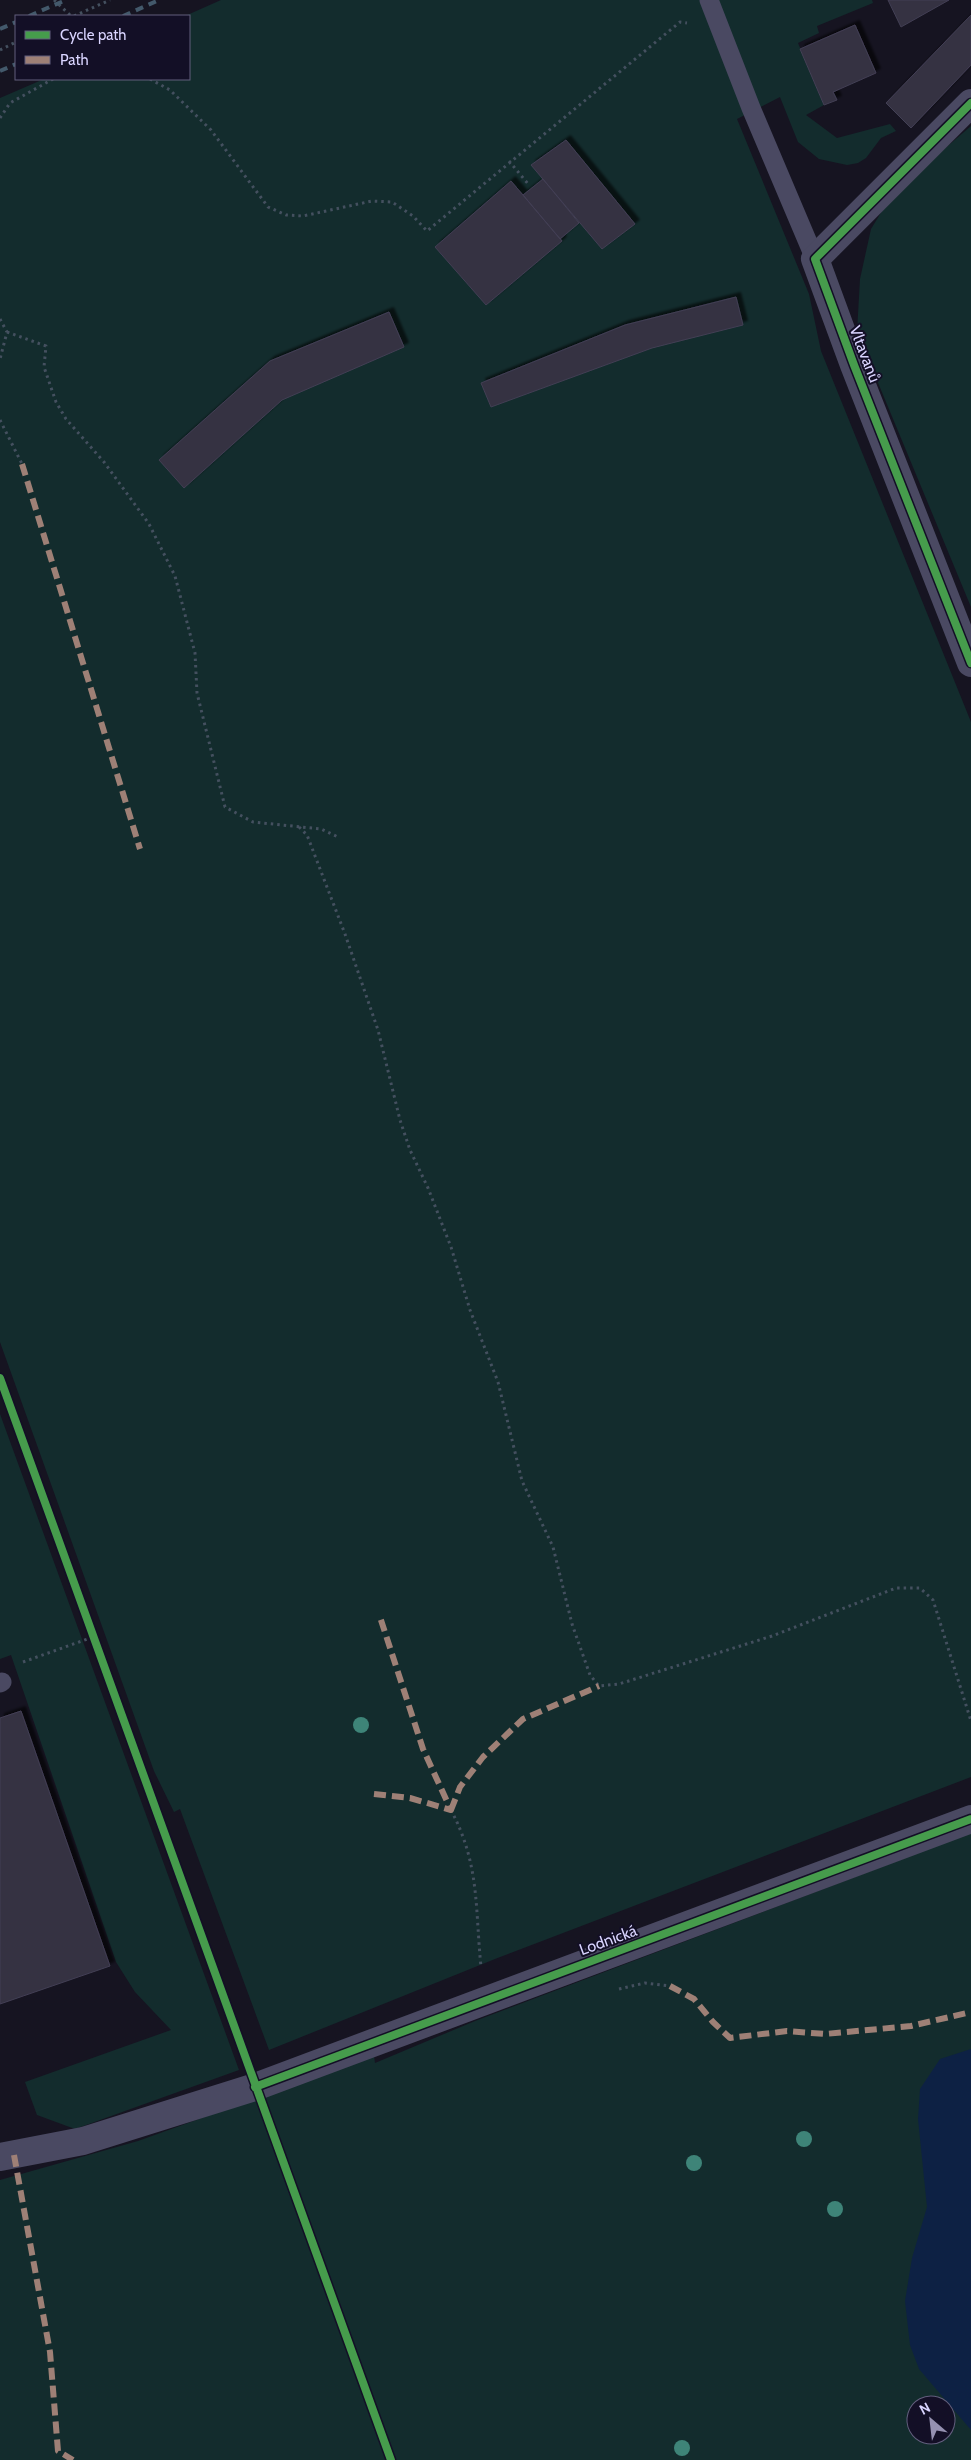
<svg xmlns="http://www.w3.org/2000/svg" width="971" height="2460" viewBox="0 0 971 2460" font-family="Cabin,sans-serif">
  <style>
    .green { fill: #132c2d; fill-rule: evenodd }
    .water { fill: #0d2144 }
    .building { fill: #343243; stroke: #433f54; filter: url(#shadow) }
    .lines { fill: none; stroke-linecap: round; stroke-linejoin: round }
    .path { stroke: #44505f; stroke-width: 3; stroke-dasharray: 2.5 4; stroke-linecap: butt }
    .service { stroke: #4a4962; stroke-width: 19 }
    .minor { stroke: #4a4962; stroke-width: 28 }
    .rail { stroke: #43596b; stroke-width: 4; stroke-dasharray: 8 6; stroke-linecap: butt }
    .quiet { stroke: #9e8076; stroke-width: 6; stroke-dasharray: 12 6; stroke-linecap: butt }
    .cycleway-casing { stroke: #130f26; stroke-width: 11 }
    .cycleway { stroke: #469c4c; stroke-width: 8 }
    .tree { fill: #3e8478 }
    .labels { text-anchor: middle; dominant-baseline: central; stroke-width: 4; stroke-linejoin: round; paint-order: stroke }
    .street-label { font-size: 16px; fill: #d9d4ff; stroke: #130f26 }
  </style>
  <defs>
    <filter id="shadow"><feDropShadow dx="4.5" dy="-4.5" stdDeviation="1" flood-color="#0009"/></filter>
  </defs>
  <rect width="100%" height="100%" fill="#161421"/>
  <!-- green -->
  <path class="green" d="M221,0H872L873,3L817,26L819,33L798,43L824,105L806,115L837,138L890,124L896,131L881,138L866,158L858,163L847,165L819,159L798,142L780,97L737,119L809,294L821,351L971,722V1777L495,1959L269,2050L180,1809L174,1812L154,1771L0,1342V98L44,79H189V16H185Z
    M971,126V607L857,332L860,279L871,229L893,193Z
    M0,1414L239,2070L75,2129L37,2115L25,2082L171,2030L135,1992L116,1962L11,1655L0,1659Z
    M971,1833V2460H0V2180L138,2141L374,2056L375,2063L475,2021ZM916,2405H946V2435H916Z"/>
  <!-- water -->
  <path class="water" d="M971,2049V2430L919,2369L910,2345L905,2301L912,2258L927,2207L918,2119L920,2089L940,2059Z"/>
  <!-- building -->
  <path class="building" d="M888,0H949L901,27Z
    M971,15V65L911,128L886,103Z
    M855,25L876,73L833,92L837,100L824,105L800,49Z
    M566,140L635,224L602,249L531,165Z
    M543,179L579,223L560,239L523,195Z
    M511,181L562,241L486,305L435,247Z
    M736,297L743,325L652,348L491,407L481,383L625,325Z
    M389,312L404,347L282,400L184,488L159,460L270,361Z
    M21,1711L110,1966L0,2004V1718Z"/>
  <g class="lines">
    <!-- path -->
    <path class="path" d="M54,0L71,16
      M74,16L110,0
      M0,50L16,42
      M150,79L170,90L211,130L268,207L286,215L303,216L372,201L392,202L413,216L427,231L680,22L687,23
      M0,118L10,103L53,79
      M509,161L529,185
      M0,319L7,332L0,359
      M7,332L46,346L44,367L56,402L66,419L104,462L149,524L175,576L195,653L197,693L225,807L253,822L321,829L338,837
      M0,420L22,464
      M299,827L307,835L345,934L378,1030L400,1120L410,1150L428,1188L451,1247L470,1310L498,1382L522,1481L553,1547L572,1624L590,1675L599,1686L619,1684L772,1636L896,1588H920L933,1600L971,1721
      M23,1662L93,1637
      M451,1810C480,1865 475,1908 481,1967
      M619,1989L645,1983L670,1986"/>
    <!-- service -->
    <path class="service" d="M709,0L751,108L815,259
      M0,1683L2,1682"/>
    <!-- minor -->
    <path class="minor" d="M971,103L815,259L854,365L971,663
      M0,2157L83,2141L255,2087L971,1819"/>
    <!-- rail -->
    <path class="rail" d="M29,16L66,0
      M123,16L159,0
      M0,29L16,22
      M0,71L16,64"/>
    <!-- quiet -->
    <path class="quiet" d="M22,464L140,849
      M374,1794L410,1798L451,1810L423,1749L380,1617
      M451,1810L460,1787L483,1757L523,1719L599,1686
      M670,1986L694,1999L713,2022L730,2038L787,2031L825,2034L911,2026L971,2012
      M14,2155L50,2352L58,2451L73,2460"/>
    <!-- cycleway casing -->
    <g class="cycleway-casing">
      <path id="cycleway" d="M971,103L815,259L854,365L971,663
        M0,1378L391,2460
        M255,2087L971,1819"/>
    </g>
    <!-- cycleway -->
    <use href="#cycleway" class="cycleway"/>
  </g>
  <!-- trees -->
  <g class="tree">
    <circle cx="361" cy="1725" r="8"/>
    <circle cx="804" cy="2139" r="8"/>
    <circle cx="694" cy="2163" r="8"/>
    <circle cx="835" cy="2209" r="8"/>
    <circle cx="682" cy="2448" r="8"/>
  </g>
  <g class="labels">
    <!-- street labels -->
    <g class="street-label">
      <text transform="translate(865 354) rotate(69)">Vltavanů</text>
      <text transform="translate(608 1940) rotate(-20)">Lodnická</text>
    </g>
  </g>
  <!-- legend -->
  <rect x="15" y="15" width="175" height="65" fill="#130f26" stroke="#625e7d"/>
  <rect x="25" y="31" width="25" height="8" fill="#469c4c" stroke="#625e7d"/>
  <text x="60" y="40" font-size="15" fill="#d9d4ff">Cycle path</text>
  <rect x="25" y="56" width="25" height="8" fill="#9e8076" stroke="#625e7d"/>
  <text x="60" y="65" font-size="15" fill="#d9d4ff">Path</text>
  <!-- north arrow -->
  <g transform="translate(931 2420) rotate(332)"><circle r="24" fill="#130f26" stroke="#625e7d"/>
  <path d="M0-4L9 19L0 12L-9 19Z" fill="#9591b1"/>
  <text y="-8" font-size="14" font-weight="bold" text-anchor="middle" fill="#d9d4ff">N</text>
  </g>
</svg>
